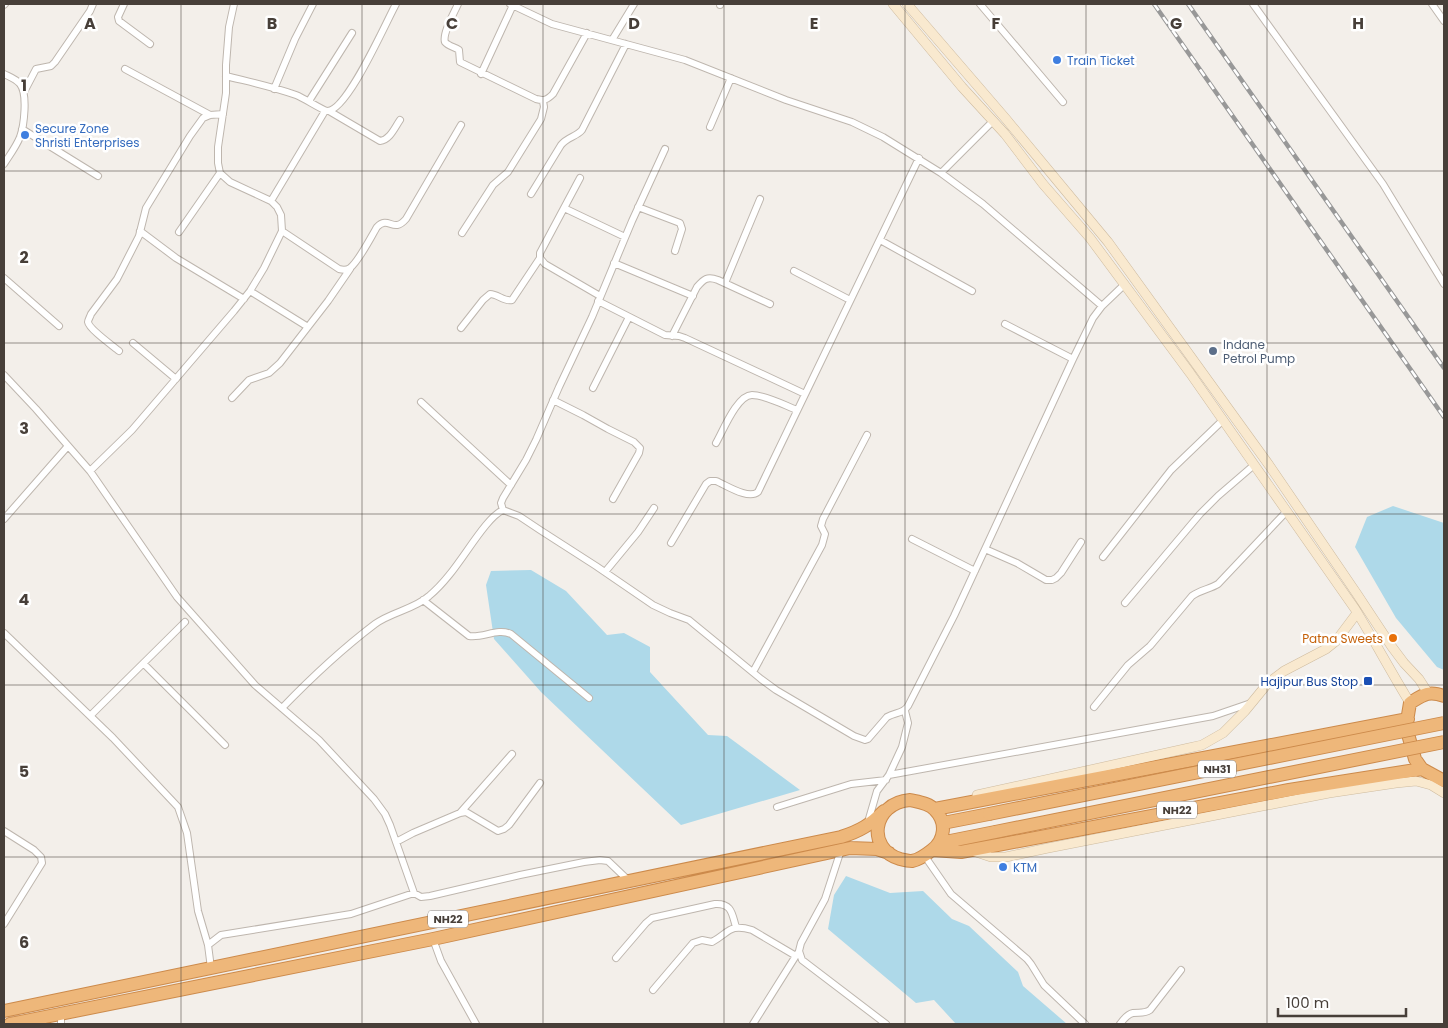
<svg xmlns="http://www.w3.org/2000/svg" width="1448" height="1028" viewBox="0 0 1448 1028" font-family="Poppins,sans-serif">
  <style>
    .water { fill: #aed9e9 }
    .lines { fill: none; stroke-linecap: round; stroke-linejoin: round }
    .street-casing { stroke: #beb6ae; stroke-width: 8 }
    .secondary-casing { stroke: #cebb9f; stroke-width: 10 }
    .highway-casing { stroke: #cc8a4b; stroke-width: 14 }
    .street { stroke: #fff; stroke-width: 6 }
    .secondary { stroke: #f9e9cf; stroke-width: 9 }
    .highway { stroke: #eeb77a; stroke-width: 12 }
    .rail-casing { stroke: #989898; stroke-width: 4.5 }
    .rail { stroke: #fff; stroke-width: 2.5; stroke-dasharray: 8; stroke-linecap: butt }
    .highway-bridge-casing { stroke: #cc8a4b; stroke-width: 14; stroke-linecap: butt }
    .highway-bridge { stroke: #eeb77a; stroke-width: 12 }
    .grid { fill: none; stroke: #473f39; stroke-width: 1; stroke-opacity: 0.55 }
    .shop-dot { fill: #3f7fe0; stroke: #fff; stroke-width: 2 }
    .service-dot { fill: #5c6f8a; stroke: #fff; stroke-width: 2 }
    .food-dot { fill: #e8710a; stroke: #fff; stroke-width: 2 }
    .transit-dot { fill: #1a4fb4; stroke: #fff; stroke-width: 2 }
    .labels { text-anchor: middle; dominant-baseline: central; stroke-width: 5; stroke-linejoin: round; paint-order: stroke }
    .shield { fill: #fff; stroke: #7e7974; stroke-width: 1 }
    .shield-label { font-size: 11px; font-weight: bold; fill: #473f39 }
    .shop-label { font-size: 12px; fill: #366cbe; stroke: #fff; text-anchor: start }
    .service-label { font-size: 12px; fill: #4e5e75; stroke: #fff; text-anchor: start }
    .food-label { font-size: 12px; fill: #c56008; stroke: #fff; text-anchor: end }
    .transit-label { font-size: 12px; fill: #164399; stroke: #fff; text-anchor: end }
    .grid-label { font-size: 16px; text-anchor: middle; font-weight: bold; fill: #473f39; stroke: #fff; stroke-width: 5; stroke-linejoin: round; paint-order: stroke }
  </style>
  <rect width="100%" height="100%" fill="#f3efea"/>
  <!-- water -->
  <path class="water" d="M1393,506L1444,523V670L1437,667L1396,618L1355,547L1367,517Z
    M531,570L566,591L607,635L624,633L650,647V672L708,735L727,736L800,790L681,825L541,692L494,639L486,585L491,571Z
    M846,876L890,893L923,891L952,919L969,926L1018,972L1023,986L1067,1024H956L934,1000L916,1003L828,929L834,895Z"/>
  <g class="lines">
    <!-- street casing -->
    <g class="street-casing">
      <path id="street" d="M124,4L118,17L119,21L150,44
        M458,4C455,11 442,34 445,42C448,46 455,47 459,50L460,62L536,99C544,101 547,100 553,94L587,33
        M510,4L552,24L685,60L786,100L852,122L883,137L941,173L983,204L1102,306
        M980,4L1063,102
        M1253,4L1383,184L1444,284
        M1432,4L1444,21
        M4,5L5,4
        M720,5V4
        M612,40L634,4
        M125,69L210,115
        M4,74C10,77 16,79 20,84C28,94 24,126 20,137C16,147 9,156 4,164
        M481,74L513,5
        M226,76C250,82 274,87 296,95C304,98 322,110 327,111C347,112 386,22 396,4
        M274,89L295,39L313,4
        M24,92L36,69L51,66L55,62L90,11L93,4
        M309,101L352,33
        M329,111L380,141C390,140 395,127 400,120
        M710,127L731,78
        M22,129L98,176
        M941,173L993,121
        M580,178L540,253V258L545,264L600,296
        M531,194L561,145C567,137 576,137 582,130L626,44
        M271,201L325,111
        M638,207L680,223L682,229L675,251
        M564,208L625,237
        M140,231L176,258L244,299
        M282,231L339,269C343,270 347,270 350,268C359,261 371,237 377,227C389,215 393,234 406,219L461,125
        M179,232L220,173
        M462,233L493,185L508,172L541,119L544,107L543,101
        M880,240L972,291
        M614,263L693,296
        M794,271L850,300
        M4,278L59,326
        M725,283L760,199
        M250,291L308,327
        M598,301L665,335L679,336L685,338L805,394
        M1005,324L1073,359
        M461,328L483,300L490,294C498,294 504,302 512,300L540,258
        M672,336L697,287C704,279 707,276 718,280L770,304
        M133,343L176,379
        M119,351C113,346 89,329 88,322C88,320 90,317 91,314L117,279L139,236L146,208L190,136L203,118L210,115L223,114
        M4,375L36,409L90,471L177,597L255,685L319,740L374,799L385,814L390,825L414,893L421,897L430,896L520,875L584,862L600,860L608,861L629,881
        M593,388L629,317
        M232,398L249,380L269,373L280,363L328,301L350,269
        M553,400L583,415L608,429L634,442L640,448L639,453L613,499
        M421,402L511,485
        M716,443C723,431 737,395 752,395C765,395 784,405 797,410
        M90,471L132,430L234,311L250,291L264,268L282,231L281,215L277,207L271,201L230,182L220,173L218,163V147L226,93V65L229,27L234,4
        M503,510L501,503L503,498L526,460L536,440L559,387L592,317L632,221L665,149
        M4,519L68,446
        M912,539L975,571
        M671,543L706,484L710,481H716C726,485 748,500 758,492L919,158
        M985,549L1017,563L1046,580H1052L1056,578L1061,573L1081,542
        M1103,557L1171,470L1223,420
        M605,572L638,532L654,508
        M423,600L469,636C484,638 497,628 511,634L589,698
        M1125,603L1200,514L1218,496L1254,465
        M4,633L113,738L178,807L187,833L198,911L208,945
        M144,664L225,745
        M753,672L822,545L825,534L821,526L823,519L867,435
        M1094,707L1128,665L1150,646L1192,596C1200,590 1210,589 1218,584L1286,512
        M282,708C311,678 342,649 375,624C391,612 415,609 429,596C452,577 467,548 486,525C491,519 496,513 503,510L519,516L540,530L596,566L653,605L670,613L689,620L761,679L776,690L854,736L865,740L868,739L887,717C895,712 903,714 908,706L954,616L1073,359L1093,318L1102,306L1125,284
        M90,716L185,622
        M889,775L1213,716L1251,703
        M777,807L851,784L886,780
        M460,813L512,754
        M868,822L877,791L889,775L902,747L908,723L905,711
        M4,831L34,850L41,857L42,863L4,924
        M396,842L413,833L460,813L466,812L498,831L504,829L509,825L540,783
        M841,850L825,899L801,943L799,951L802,960L886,1024
        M924,855L951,894L1027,959L1031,964L1044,985L1085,1024
        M433,939L441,961L476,1024
        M616,958L646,923L652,918L715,904C732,903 732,914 736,927
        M211,968L208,945L221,935L351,914L414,893
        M653,990L693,943L702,940L712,942C729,933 729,923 752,930L796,956
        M61,1024V1014
        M753,1024L797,954
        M1120,1024C1123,1020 1127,1014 1133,1013C1139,1012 1144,1014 1150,1010L1181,970"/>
    </g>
    <!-- secondary casing -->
    <g class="secondary-casing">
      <path id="secondary" d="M893,4L962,87L1005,134L1043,184L1090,238L1190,373L1355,609C1374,640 1391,672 1410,703
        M907,4L1006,119L1108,242L1269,465L1357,594L1392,647L1404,663L1419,679L1428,693
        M977,795L1189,748L1202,745L1223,733L1245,711L1268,683L1284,671L1326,649L1336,641L1357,613
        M973,851L991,857H1006L1048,848L1329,793L1396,783L1416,781L1431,785L1444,793"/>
    </g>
    <!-- highway casing -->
    <g class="highway-casing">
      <path id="highway" d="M1444,696C1428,690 1423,695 1410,703L1406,727L1415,759L1422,769L1444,781
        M910,800C919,802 929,803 935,810C947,822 945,840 932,850C927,854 918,860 912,861C908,861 904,860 900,859C866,849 872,803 910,800Z
        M935,809L1408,719
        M943,823L989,814
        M940,843L995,832
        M933,850L961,852L1289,790L1422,769
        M4,1011L841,837C860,831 870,825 884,811
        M10,1024L433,939L850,848L877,849L889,853"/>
    </g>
    <!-- street -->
    <use href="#street" class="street"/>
    <!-- secondary -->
    <use href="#secondary" class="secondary"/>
    <!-- highway -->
    <use href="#highway" class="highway"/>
    <!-- rail casing -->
    <g class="rail-casing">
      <path id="rail" d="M1154,4L1444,417
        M1188,4L1444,368"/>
    </g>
    <!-- rail -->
    <use href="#rail" class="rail"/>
    <!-- highway-bridge casing -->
    <g class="highway-bridge-casing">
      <path id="highway-bridge" d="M989,814L1444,723
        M995,832L1444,742"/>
    </g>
    <!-- highway-bridge -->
    <use href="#highway-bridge" class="highway-bridge"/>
  </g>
  <!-- grid -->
  <path class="grid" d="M181,4V1024M362,4V1024M543,4V1024M724,4V1024M905,4V1024M1086,4V1024M1267,4V1024M4,171H1444M4,343H1444M4,514H1444M4,685H1444M4,857H1444"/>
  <!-- markers -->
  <g class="shop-dot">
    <circle cx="1057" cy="60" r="5"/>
    <circle cx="25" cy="135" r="5"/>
    <circle cx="1003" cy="867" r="5"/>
  </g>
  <circle class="service-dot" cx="1213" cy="351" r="5"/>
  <circle class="food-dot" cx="1393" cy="638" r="5"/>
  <rect class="transit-dot" x="1363" y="676" width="10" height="10" rx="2.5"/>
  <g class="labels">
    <!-- shield labels -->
    <g class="shield">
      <rect x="1198" y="760.5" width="38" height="17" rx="4"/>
      <rect x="1157" y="801.5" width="40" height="17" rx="4"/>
      <rect x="428" y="910.5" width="40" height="17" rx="4"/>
    </g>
    <g class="shield-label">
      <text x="1217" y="769">NH31</text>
      <text x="1177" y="810">NH22</text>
      <text x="448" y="919">NH22</text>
    </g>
    <!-- shop labels -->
    <g class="shop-label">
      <text x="1067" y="60">Train Ticket</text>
      <text x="35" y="128">Secure Zone<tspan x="35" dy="14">Shristi Enterprises</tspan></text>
      <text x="1013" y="867">KTM</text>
    </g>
    <!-- service labels -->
    <g class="service-label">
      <text x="1223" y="344">Indane<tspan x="1223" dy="14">Petrol Pump</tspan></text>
    </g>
    <!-- food labels -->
    <g class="food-label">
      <text x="1383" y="638">Patna Sweets</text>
    </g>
    <!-- transit labels -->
    <g class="transit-label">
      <text x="1358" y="681">Hajipur Bus Stop</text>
    </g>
  </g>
  <g class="grid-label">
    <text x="90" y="29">A</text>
    <text x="272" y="29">B</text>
    <text x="452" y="29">C</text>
    <text x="634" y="29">D</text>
    <text x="814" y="29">E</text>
    <text x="996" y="29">F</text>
    <text x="1176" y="29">G</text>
    <text x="1358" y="29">H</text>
    <text x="24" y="91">1</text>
    <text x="24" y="263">2</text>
    <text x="24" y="434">3</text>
    <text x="24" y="605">4</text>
    <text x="24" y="777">5</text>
    <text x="24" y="948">6</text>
  </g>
  <!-- border -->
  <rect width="1448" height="1028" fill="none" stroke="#473f39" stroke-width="10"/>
  <!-- scale -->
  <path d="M1278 1008v8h128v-8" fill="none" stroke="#473f39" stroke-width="2.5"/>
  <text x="1286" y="1008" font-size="15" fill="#473f39" stroke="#ffffff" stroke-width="4" paint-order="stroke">100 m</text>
</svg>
